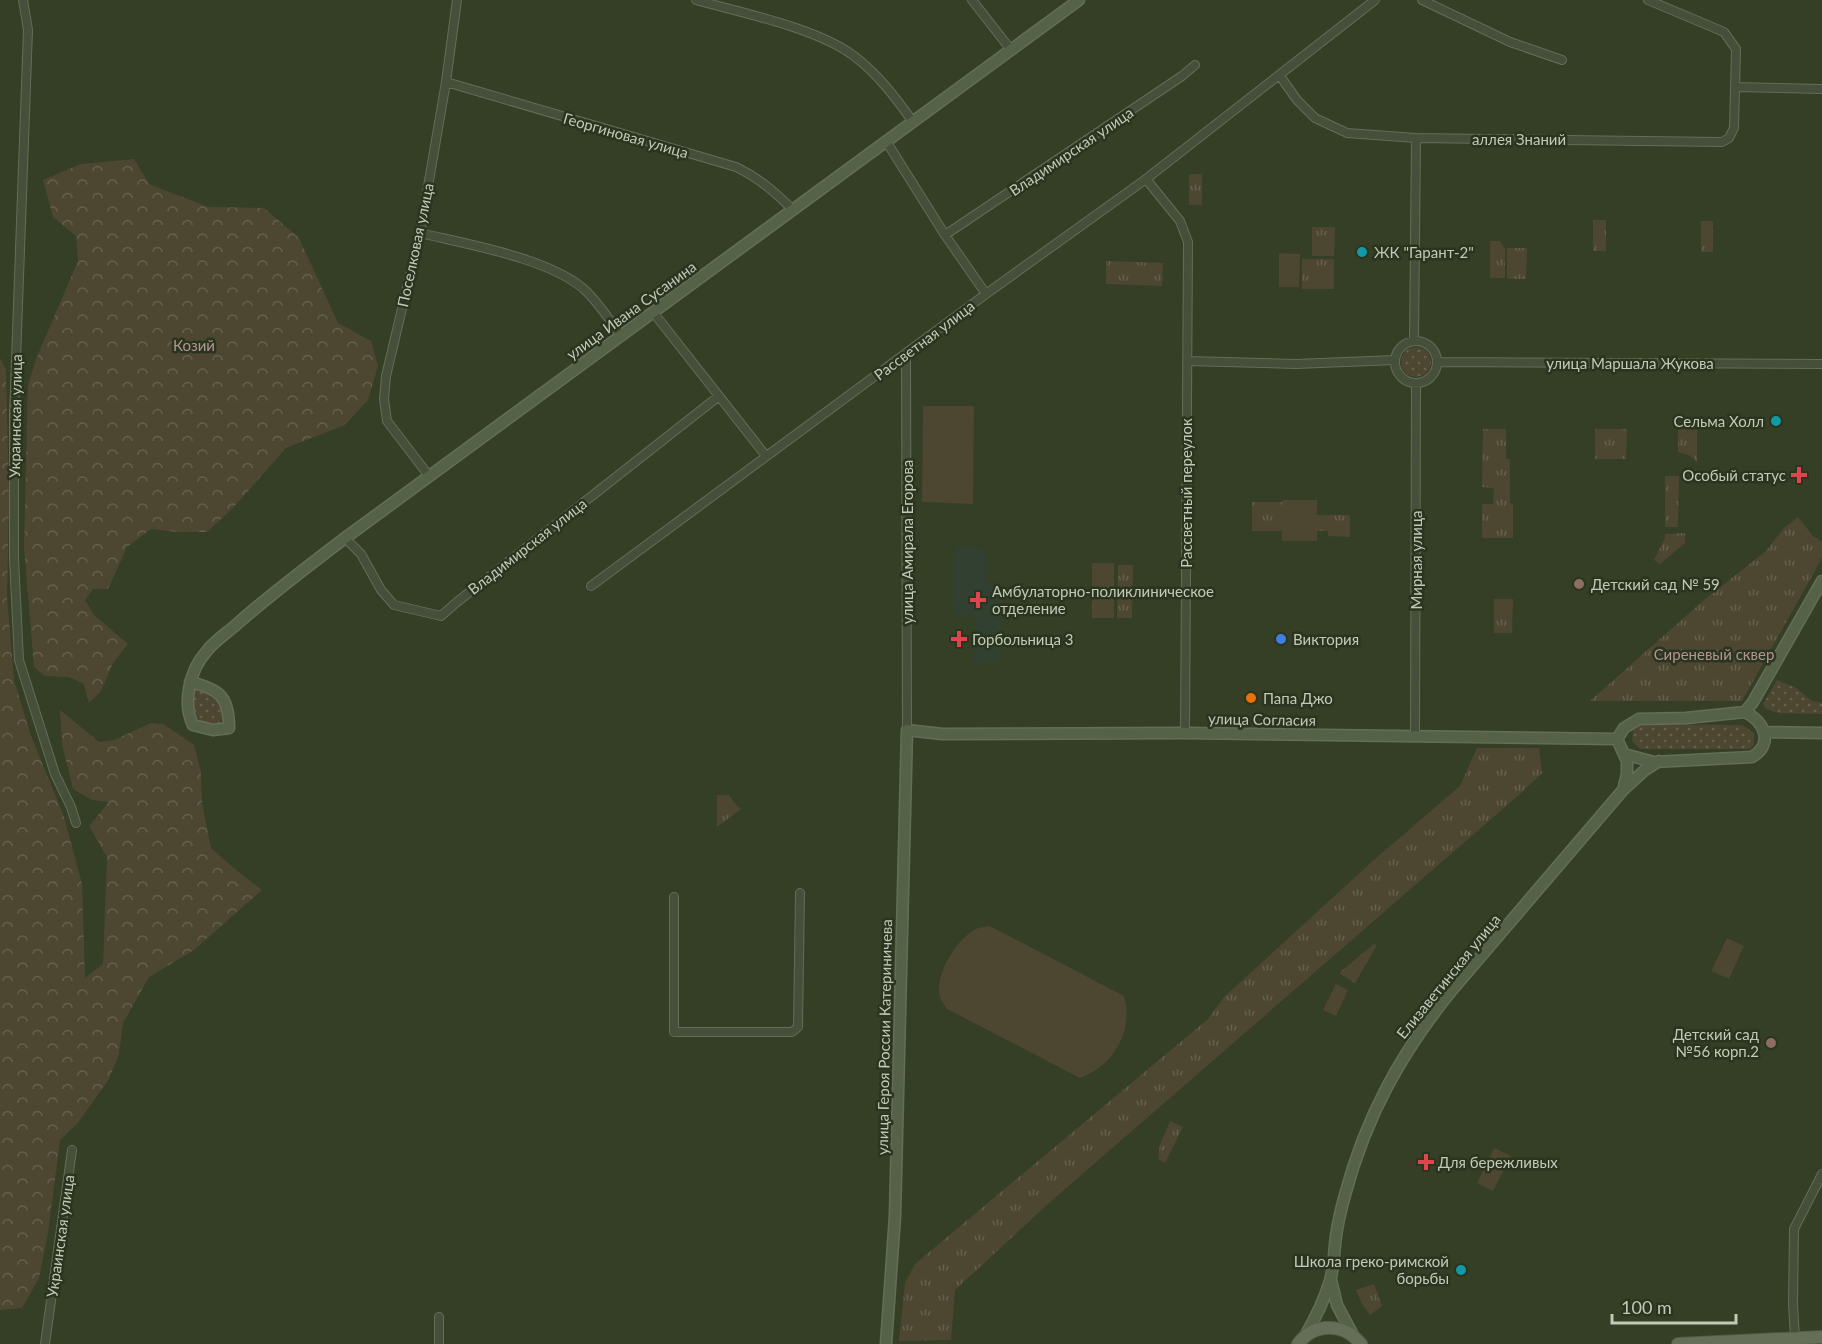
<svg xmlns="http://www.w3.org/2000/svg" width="1822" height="1344" viewBox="0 0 1822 1344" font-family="Lato,sans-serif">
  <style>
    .medical { fill: #324032 }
    .grass { fill: url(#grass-dots) }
    .forest { fill: url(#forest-crowns) }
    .park { fill: url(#park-tufts) }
    .pitch { fill: #4d4732 }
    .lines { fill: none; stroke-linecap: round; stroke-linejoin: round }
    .street-casing { stroke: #646d58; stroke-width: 10 }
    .secondary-casing { stroke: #646d58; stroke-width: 13 }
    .primary-casing { stroke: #525b46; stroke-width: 14 }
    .street { stroke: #464f3a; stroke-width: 8 }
    .secondary { stroke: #566248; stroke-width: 10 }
    .primary { stroke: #656f58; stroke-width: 12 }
    .culture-dot { fill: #0f9aa8; stroke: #2b341f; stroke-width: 2 }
    .health-dot { fill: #e0444e; stroke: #2b341f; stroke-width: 2 }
    .education-dot { fill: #8d6e63; stroke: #2b341f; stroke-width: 2 }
    .shop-dot { fill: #3f7fe0; stroke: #2b341f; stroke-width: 2 }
    .food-dot { fill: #e8710a; stroke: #2b341f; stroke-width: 2 }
    .labels { text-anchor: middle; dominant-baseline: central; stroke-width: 5; stroke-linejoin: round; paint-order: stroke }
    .street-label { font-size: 15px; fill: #c1cab6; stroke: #2b341f }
    .poi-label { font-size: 15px; fill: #c1cab6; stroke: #2b341f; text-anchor: start }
    .park-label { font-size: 15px; fill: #b39592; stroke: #2b341f }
  </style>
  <defs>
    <pattern id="grass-dots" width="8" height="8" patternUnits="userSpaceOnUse" patternTransform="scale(1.5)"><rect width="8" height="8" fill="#4d4732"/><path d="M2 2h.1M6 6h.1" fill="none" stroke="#65604d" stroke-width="1.8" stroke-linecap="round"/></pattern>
    <pattern id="forest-crowns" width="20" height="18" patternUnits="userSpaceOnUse" patternTransform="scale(1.5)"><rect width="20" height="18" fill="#4d4732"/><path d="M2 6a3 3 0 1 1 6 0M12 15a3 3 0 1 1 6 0" fill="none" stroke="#65604d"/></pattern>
    <pattern id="park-tufts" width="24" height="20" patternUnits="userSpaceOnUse" patternTransform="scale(1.5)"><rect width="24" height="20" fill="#4d4732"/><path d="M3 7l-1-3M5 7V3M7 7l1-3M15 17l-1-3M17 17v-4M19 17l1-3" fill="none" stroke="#65604d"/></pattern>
  </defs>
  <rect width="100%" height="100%" fill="#343f26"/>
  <!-- medical -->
  <path class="medical" d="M955,546L985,548V584L1002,586L999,662H981V665L974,663L976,615L953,614Z"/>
  <!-- grass -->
  <path class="grass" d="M1401 362a15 15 0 1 1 30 0a15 15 0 1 1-30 0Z
    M1777,680L1796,688L1812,701L1822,703V714L1779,713L1766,709L1763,704Z
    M198,687C212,695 219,699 224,715L218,726L201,723L194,711V691Z
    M1644,724L1742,725L1754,733V745L1749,749H1640L1632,741L1633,730Z"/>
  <!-- forest -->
  <path class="forest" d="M134,159L149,184L208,207L264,208L299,238L338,323L371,341L378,366L368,400L345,425L286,448L232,509L207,532H177L151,529L127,547L108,589H93L85,600L94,615L128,644L113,663L101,691L89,703L84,684L69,677L45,676L34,667L24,547L28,385L36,359L78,261L76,236L53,217L43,180L81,164Z
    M0,358L6,370L9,501L7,597L14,680L30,733L64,817L82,884L85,978L103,964L107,857L89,826L109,802L92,800L73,789L62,744L60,710L99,742L114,740L151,723L163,724L194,745L201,773L202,803L211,848L236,870L262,890L194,950L149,977L123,1023L119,1054L109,1079L77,1124L60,1140L48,1233L39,1278L22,1308L0,1310Z"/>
  <!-- park -->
  <path class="park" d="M1189,174H1202V205H1189Z
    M1593,220H1606V251H1593Z
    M1701,221H1713V252H1701Z
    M1312,227H1335L1334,256H1312Z
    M1490,241H1500L1505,249V278H1490Z
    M1507,248H1527L1526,279H1507Z
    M1302,259H1334V289H1302Z
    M1106,261L1163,263L1162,286L1106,284Z
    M1678,428L1697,430V462L1689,455L1678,452Z
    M1483,429H1506V459H1510V503L1513,504V538H1482V504H1493L1494,488L1482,487Z
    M1595,429H1627L1626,459H1595Z
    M1665,476H1679L1678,527H1665Z
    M1252,502H1282V531H1252Z
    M1317,515H1350V537L1328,536V531H1317Z
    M1798,517L1813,536L1822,542V558L1742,701H1590L1704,600L1766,551L1784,528Z
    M1685,533V543L1660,564L1654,560L1665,538V534Z
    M1118,565H1133L1132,618H1117Z
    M1092,593H1114V618H1092Z
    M1494,599H1513L1512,633H1494Z
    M1477,748H1539L1542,773L1520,794L1049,1203L955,1290L951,1340L899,1341L905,1283L915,1264L1208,1019L1224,997L1375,859L1460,786Z
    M717,795H729L736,805L741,809L717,827Z
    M1374,944L1377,945L1355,983L1339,973Z
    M1170,1121L1183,1127L1165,1163L1158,1159L1160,1145Z
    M1374,1284L1382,1306L1370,1315L1362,1304L1356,1290Z"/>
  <!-- pitch -->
  <path class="pitch" d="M1279,253L1300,254L1299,287H1279Z
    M923,406H974L973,504L922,502Z
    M1282,500H1317V541H1282Z
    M1092,563H1114V593H1092Z
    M990,926L1124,996C1134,1030 1114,1066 1080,1078L947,1009C945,1006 941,1001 940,997C934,975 957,938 976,929C980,927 986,927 990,926Z
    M1727,938L1744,946L1729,979L1711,971Z
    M1336,984L1348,990L1336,1016L1323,1010Z
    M1494,1148L1511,1156L1493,1191L1477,1183Z"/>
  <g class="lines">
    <!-- street casing -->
    <g class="street-casing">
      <path id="street" d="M23,0L28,30L14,415V559L19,660L55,774L71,807L76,823
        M696,0C742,13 817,28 854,56C877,73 896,98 913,122
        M972,0L1011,50
        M1422,0L1510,42L1562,60
        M1280,76L1297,100L1315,118L1347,133L1416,138L1722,142L1729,138L1734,128L1736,49L1724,32L1648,0
        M446,82L736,167C759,178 775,192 793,210
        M1735,87L1822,89
        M886,141L945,235L986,294
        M1146,179L1180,221L1188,242L1185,733
        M420,233C466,244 554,259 587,292C600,305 610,321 621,335
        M945,235L1182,76L1195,65
        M653,312L766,456
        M1414,341L1416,138
        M1395 362a21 21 0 1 1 42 0a21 21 0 1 1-42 0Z
        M906,353L907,730
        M1187,361L1296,364L1395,360
        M1437,362L1822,364
        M429,476L387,421L384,399L386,376L420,233L446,82L457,0
        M345,538L361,554L381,590L394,605L441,616L457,602L719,396
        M591,586L986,294L1146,179L1375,0
        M1415,736L1416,383
        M674,897V1032H792L798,1027L800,893
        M439,1317V1344
        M1795,1338L1793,1304L1794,1229L1822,1174
        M45,1344L72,1150"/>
    </g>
    <!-- secondary casing -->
    <g class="secondary-casing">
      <path id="secondary" d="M190,682C220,689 229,697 229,728L213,730L193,725C182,703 190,670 206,652C214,641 227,633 237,624C271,594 308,566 345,538L1079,0
        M1745,712L1753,702L1822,581
        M1764,732L1822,733
        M1623,790L1627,774V761L1617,739L1624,728L1639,719L1686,718L1745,712C1765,722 1774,744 1752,757L1654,762L1624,754
        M1331,1280L1337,1305L1353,1335
        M1305,1336C1315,1319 1324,1300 1330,1281C1334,1267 1334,1251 1336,1236C1338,1222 1341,1209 1345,1195C1366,1116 1401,1053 1452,990L1623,790L1645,770L1659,761
        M886,1344L895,1216L907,730L942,734L1185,733L1617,739"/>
    </g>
    <!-- primary casing -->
    <g class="primary-casing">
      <path id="primary" d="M1298,1344C1315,1322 1344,1323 1361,1344
        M1678,1344L1822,1337"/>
    </g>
    <!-- street -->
    <use href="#street" class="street"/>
    <!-- secondary -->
    <use href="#secondary" class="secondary"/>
    <!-- primary -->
    <use href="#primary" class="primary"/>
  </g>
  <!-- markers -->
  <g class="culture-dot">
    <circle cx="1362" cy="252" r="6"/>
    <circle cx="1776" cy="421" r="6"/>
    <circle cx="1461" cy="1270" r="6"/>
  </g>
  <g class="health-dot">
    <path d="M1796 466h6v6h6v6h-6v6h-6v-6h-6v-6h6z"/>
    <path d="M975 591h6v6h6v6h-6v6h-6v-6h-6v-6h6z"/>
    <path d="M956 630h6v6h6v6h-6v6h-6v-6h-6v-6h6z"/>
    <path d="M1423 1153h6v6h6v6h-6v6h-6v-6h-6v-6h6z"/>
  </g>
  <g class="education-dot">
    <circle cx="1579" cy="584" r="6"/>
    <circle cx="1771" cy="1043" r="6"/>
  </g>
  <circle class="shop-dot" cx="1281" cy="639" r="6"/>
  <circle class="food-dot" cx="1251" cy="698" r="6"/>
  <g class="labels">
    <!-- street labels -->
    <g class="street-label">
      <text transform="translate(626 135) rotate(16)">Георгиновая улица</text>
      <text x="1519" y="139">аллея Знаний</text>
      <text transform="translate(1071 151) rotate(-34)">Владимирская улица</text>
      <text transform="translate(415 245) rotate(-78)">Поселковая улица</text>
      <text transform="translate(631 310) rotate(-36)">улица Ивана Сусанина</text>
      <text transform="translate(924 340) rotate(-37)">Рассветная улица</text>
      <text x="1630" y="363">улица Маршала Жукова</text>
      <text transform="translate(15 416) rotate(-89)">Украинская улица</text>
      <text transform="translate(1186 493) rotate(-90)">Рассветный переулок</text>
      <text transform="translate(907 542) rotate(-90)">улица Амирала Егорова</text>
      <text transform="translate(527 546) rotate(-38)">Владимирская улица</text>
      <text transform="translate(1416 560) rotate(-90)">Мирная улица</text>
      <text transform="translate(1262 719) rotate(1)">улица Согласия</text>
      <text transform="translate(1448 976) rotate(-51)">Елизаветинская улица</text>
      <text transform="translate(884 1037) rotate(-89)">улица Героя России Катериничева</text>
      <text transform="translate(60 1236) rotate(-82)">Украинская улица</text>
    </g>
    <!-- poi labels -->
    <g class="poi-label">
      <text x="1374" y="252">ЖК "Гарант-2"</text>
      <text x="1764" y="421" text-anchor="end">Сельма Холл</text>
      <text x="1786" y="475" text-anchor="end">Особый статус</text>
      <text x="1591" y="584">Детский сад № 59</text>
      <text x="992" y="591">Амбулаторно-поликлиническое<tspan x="992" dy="17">отделение</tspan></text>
      <text x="972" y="639">Горбольница 3</text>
      <text x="1293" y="639">Виктория</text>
      <text x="1263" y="698">Папа Джо</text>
      <text x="1759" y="1034" text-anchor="end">Детский сад<tspan x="1759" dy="17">№56 корп.2</tspan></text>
      <text x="1438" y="1162">Для бережливых</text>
      <text x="1449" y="1261" text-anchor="end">Школа греко-римской<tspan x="1449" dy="17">борьбы</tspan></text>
    </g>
    <!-- park labels -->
    <g class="park-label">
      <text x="194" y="345">Козий</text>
      <text x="1714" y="654">Сиреневый сквер</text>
    </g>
  </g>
  <!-- scale -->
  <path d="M1612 1314v9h124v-9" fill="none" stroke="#c1cab6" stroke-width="3"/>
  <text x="1621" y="1314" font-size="18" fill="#c1cab6" stroke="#2b341f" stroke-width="4.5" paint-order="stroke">100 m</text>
</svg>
